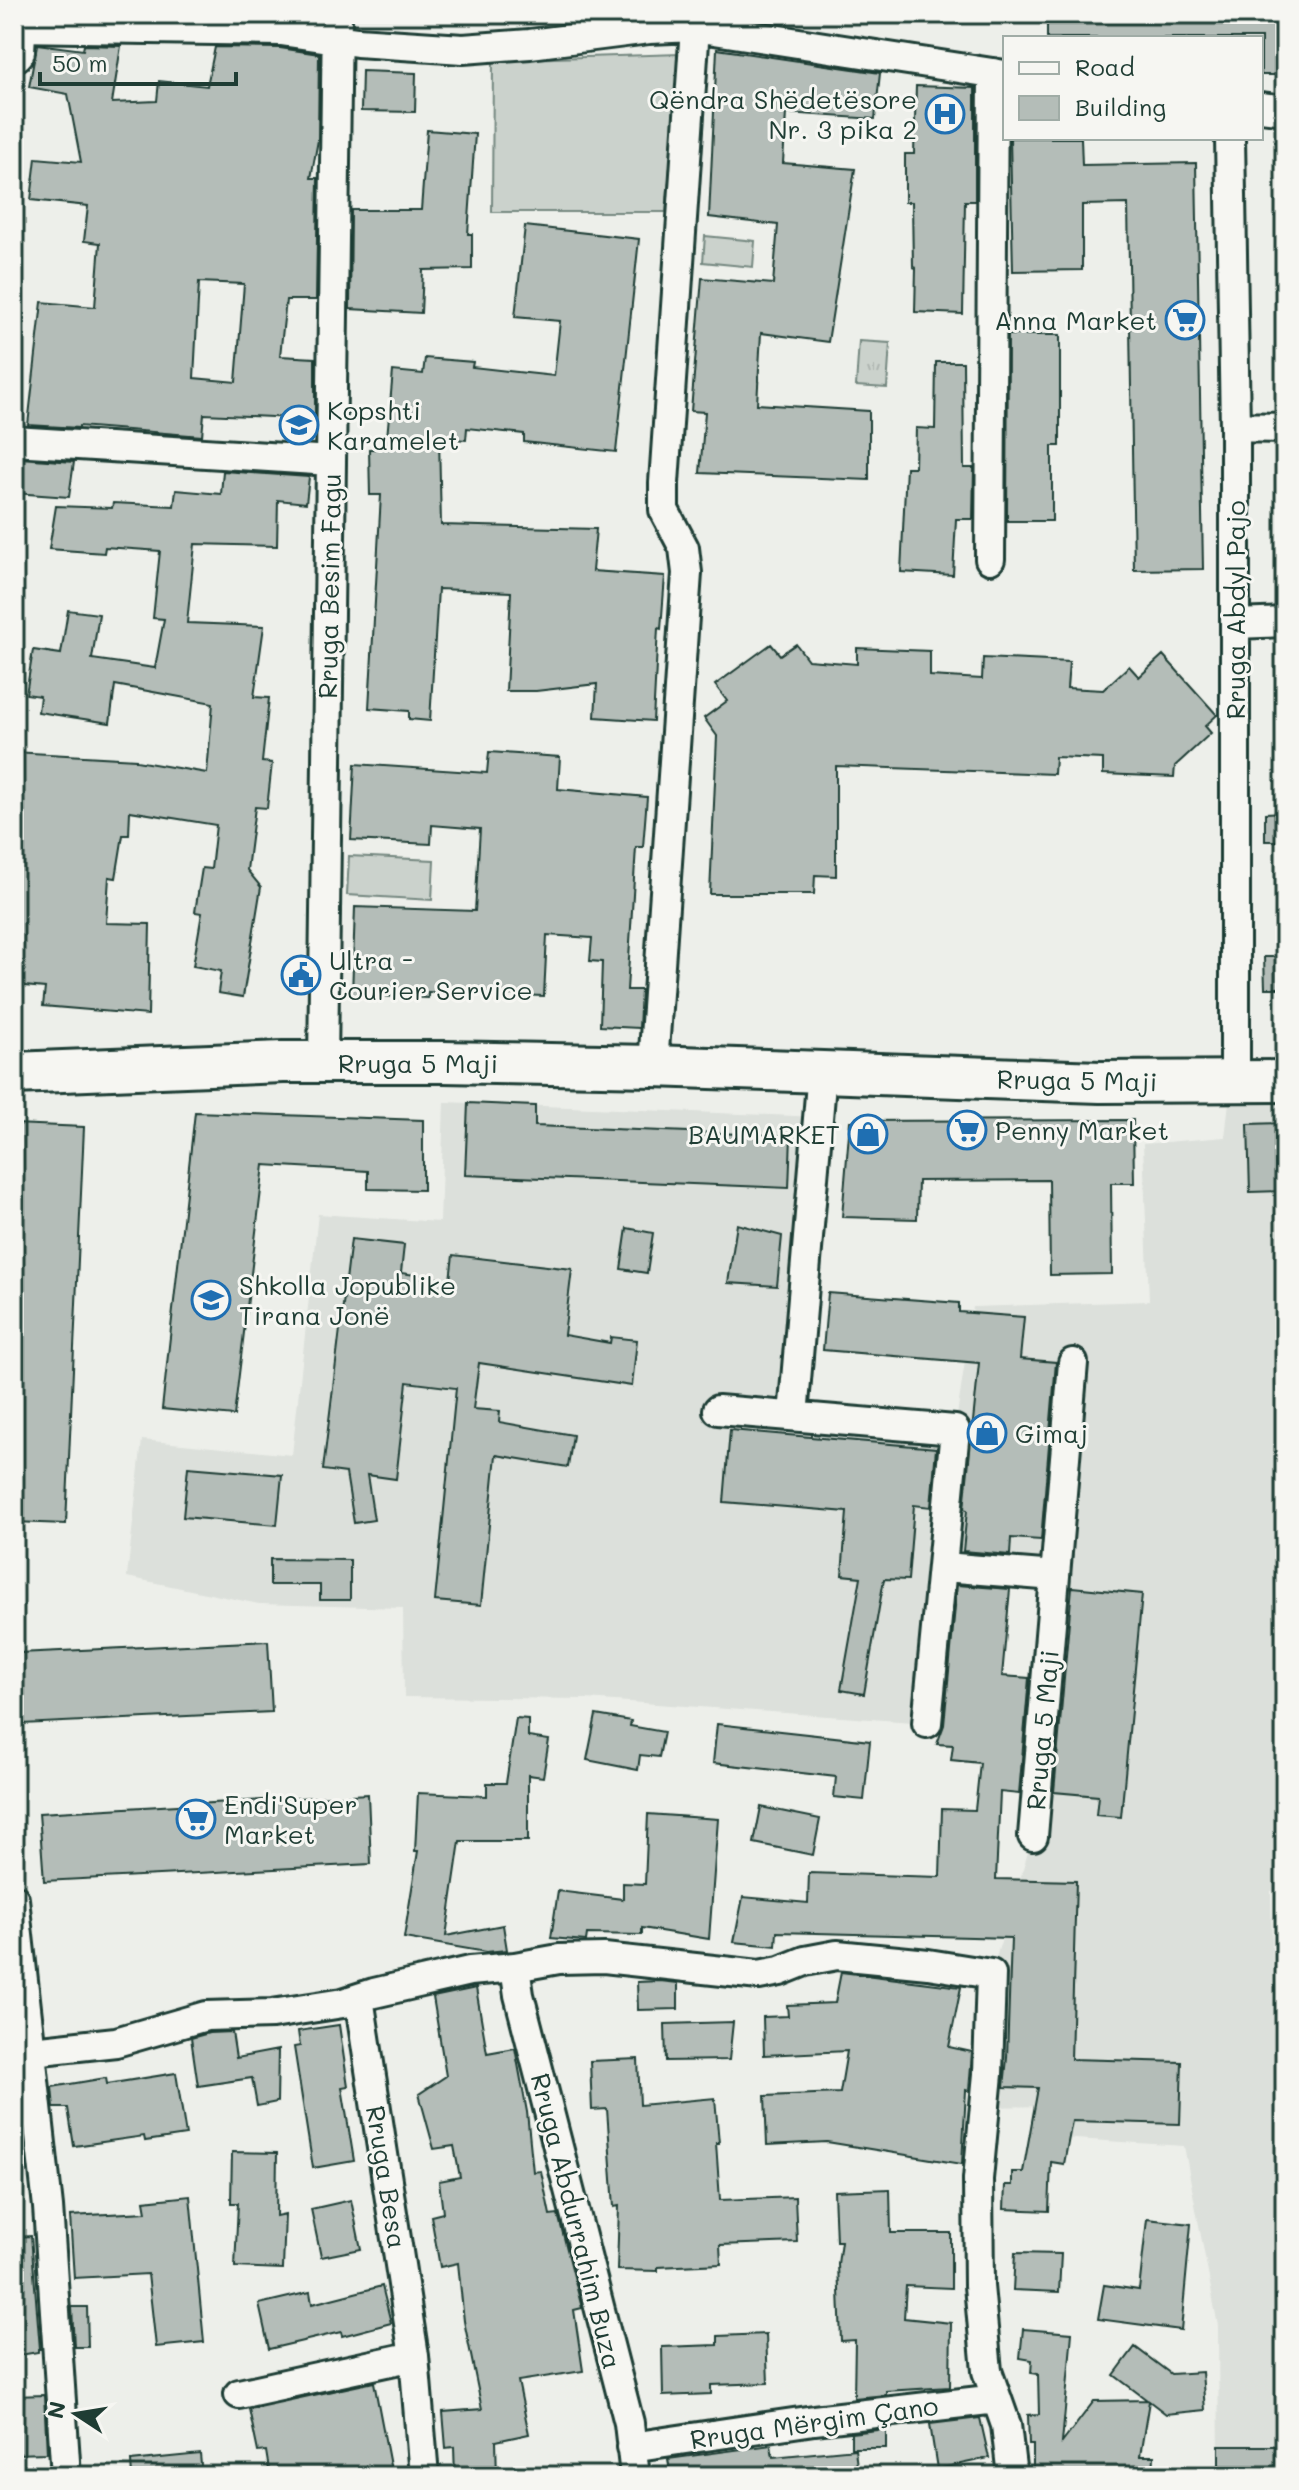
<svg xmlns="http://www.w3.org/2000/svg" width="1299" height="2490" viewBox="0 0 1299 2490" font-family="Mali,sans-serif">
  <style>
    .built { fill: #dce0db }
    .grass { fill: #cbd2cc; stroke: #758880; stroke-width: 2 }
    .park { fill: url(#park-tufts); stroke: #758880; stroke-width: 2 }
    .building { fill: #b4bdb8; stroke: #1f3d34; stroke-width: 2; fill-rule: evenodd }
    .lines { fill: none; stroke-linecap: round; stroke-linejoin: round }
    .street-casing { stroke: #1f3d34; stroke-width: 34 }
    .secondary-casing { stroke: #1f3d34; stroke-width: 46 }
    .street { stroke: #f6f6f2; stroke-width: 28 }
    .secondary { stroke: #f6f6f2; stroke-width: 40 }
    .labels { text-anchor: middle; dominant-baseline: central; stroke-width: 6; stroke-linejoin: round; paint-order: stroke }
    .poi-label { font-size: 26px; fill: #1f3d34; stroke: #f6f6f2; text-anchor: start }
    .street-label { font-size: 26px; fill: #1f3d34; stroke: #f6f6f2 }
  </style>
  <defs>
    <pattern id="park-tufts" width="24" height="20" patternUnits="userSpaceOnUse" patternTransform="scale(2)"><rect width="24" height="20" fill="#cbd2cc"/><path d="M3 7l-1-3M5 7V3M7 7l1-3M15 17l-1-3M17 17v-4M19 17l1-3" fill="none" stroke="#aeb5b0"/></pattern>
  </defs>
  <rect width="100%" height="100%" fill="#edefea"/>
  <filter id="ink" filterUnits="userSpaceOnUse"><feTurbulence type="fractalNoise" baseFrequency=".0125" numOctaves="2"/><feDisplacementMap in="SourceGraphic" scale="16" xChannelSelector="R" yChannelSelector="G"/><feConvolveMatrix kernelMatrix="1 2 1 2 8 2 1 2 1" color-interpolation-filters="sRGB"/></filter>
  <g filter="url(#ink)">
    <!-- built -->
    <path class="built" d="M1235,1081L1285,1082V1889L1271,1891L1279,2285L1285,2296V2476H1219L1218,2326L1184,2146L1060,2138L1049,2106L984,2107L991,1974L1033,1836L1054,1576L944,1567L927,1723L586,1699L404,1697L403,1608L259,1604L127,1577L142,1440L292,1455L318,1214L440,1222L444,1102L819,1117L793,1416L955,1429L973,1307L1149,1301L1143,1144L1225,1137L1229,1102Z"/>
    <!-- grass -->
    <path class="grass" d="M680,54L666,212H492L493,60Z
      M705,236L755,241L753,267L703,262Z
      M349,856L434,860L432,900L347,895Z"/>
    <!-- park -->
    <path class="park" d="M859,341L890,343L887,388L856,386Z"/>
    <!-- building -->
    <path class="building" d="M1047,14H1281V75H1261V38H1047Z
      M37,44L83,50L84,45L121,46L112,103L157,101L159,81L207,86L215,47L280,48L319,54L318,140L311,178H318L316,300H286L280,356L315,358V419L204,414L202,436L79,426V428L28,425L42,302L95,307L100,243L84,241L88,206L31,200L36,158L81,162L68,94L29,87ZM199,282L244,284L236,382L194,378Z
      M717,49L880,73L875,119L786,113L783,163L855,169L828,342L761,333L757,404L869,411V480L700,473L705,412L691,411L702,278L773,284L778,225L709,217Z
      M362,71L416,73L415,112L361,111Z
      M916,86L975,88V201H965L963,314L915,312L916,268L913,267L912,202H905V154H914Z
      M427,130L475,134L468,234H472V269L423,270L421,313L350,309L351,210H421Z
      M1010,138H1081L1082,165L1196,163L1203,569L1134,570L1128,204L1082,205V270L1013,271Z
      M525,226L639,239L616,452L524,442V434L467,428L466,440L439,438L441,525L596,529L592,571L665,576L661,629L658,628L653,721L595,717L597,684L536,691H506L511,592L438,589L430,721L409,719V711L369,708L381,495H370L369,449H386L393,371L423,374L425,358L473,362L472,367L554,376L560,321L515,317Z
      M1008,335H1060V446H1052V521H1007Z
      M936,362H963L964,468H974L973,519H956L953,575L901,572L906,467H915L916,428L935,429Z
      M20,458L74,462L69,497L14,493Z
      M223,471L309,477L306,503L278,500L277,546L195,544L187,623L264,626L254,697L269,698L262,762L272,763L267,808L255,807L247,870L261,887L243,997L218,993L221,971L193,966L202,913L195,912L202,868L211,869L216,825L130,811L129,835H123L116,878L109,877L106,923L150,924L148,1015L43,1006L45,988L14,985V752L136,759V761L207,773L213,703L115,685L110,723L38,712L40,696L26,694L33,650L61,654L68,610L99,614L92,659L155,668L164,619L153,618L160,551L105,547L104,553L49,549L56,506L112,508L113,503L174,506L176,490L221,494Z
      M771,644L780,655L796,644L808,660L857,664V648L930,651V676L982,679L983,658L1069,662L1067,688L1103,690L1129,666L1139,677L1163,655L1217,715L1205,726L1211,733L1175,766L1174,777L1103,774V759L1055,757L1054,774L836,766V876L815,875L814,894H710L717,736L704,718L727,701L715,685Z
      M489,752L560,757L558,789L647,797L643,847H636L627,990H641L639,1028L600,1026L602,962L590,961L592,938L547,935L544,996L428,992V998L352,995L355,907L475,911L480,829L432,825L431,844L351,840L355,764L487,773Z
      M1285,812V841H1265V813Z
      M1264,957H1285V988H1265Z
      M468,1103L535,1106V1126L791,1136L789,1188L465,1175Z
      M195,1112L423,1120V1190L368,1189V1171L264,1165L234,1416L162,1409Z
      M1133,1120L1134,1183H1111L1112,1274L1050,1275L1049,1180L918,1181L917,1219L842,1217L850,1121Z
      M1285,1123V1191L1250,1192L1248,1124Z
      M14,1124L84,1127L66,1524L14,1522Z
      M737,1224L782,1236L777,1286L728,1283Z
      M627,1228L653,1233L647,1273L621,1269Z
      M351,1239L404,1245L401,1273L450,1280L453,1255L572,1269L564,1335L610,1343L611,1337L637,1340L632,1386L479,1363L473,1409L500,1411L499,1422L573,1435L568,1467L496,1455L481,1605L435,1601L456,1388L407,1382L396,1479L367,1475L374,1520L354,1523L346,1473L323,1470Z
      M828,1293L959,1303V1312L1024,1317L1020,1359L1056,1362L1041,1540L1011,1538L1010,1555L963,1551L967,1510L964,1509L979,1363L823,1350Z
      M730,1430L936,1448L931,1507L914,1505L908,1580L884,1579L864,1694L841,1690L861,1577L842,1575L847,1512L724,1502Z
      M188,1467L282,1475L277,1525L183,1517Z
      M270,1559L350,1560V1600H320V1585H270Z
      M957,1585L1010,1589L1002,1676L1029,1678L1019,1794L1000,1792L996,1879L1076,1881L1071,2059L1182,2062L1180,2124L1072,2121L1064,2164L1051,2162L1049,2211L1004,2209L1005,2185H1012V2172H1023L1038,2088L1004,2087L1007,2058L1011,1938L777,1932L776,1946L734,1942L743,1897L808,1903L809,1873L940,1877L942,1809L975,1810L980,1763L951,1760L953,1745L937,1744L944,1725Z
      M1072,1587L1142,1594L1121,1817L1096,1815L1098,1796L1054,1792Z
      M268,1641L272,1712L22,1724L19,1653Z
      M596,1715L631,1721L630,1726L664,1732L659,1757L640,1755L638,1770L587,1760Z
      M516,1718L528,1719V1737L549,1740L543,1777L528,1775V1841H460L446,1936L503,1925L507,1950L486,1952L404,1938L418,1851H415L418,1793L487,1796V1783H506Z
      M717,1724L870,1741L864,1800L834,1797L836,1777L713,1763Z
      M368,1794L371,1864L44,1881L39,1813Z
      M761,1807L820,1819L813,1855L754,1843Z
      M648,1814L718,1819L709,1939L642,1928V1935L587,1934L586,1941L551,1938L558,1891L623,1899V1883L645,1884Z
      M841,1972L961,1987L949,2047L972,2052L969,2091L966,2090L962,2164L827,2142L767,2145L765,2096L840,2093L847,2051L764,2055L763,2017L788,2016L787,2005L835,2003Z
      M660,1981L678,1983V2009L638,2010L637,1982Z
      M476,1988L487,2053L515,2048L527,2112L533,2172L541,2171L550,2215L558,2214L582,2308L574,2310L583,2371L518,2381L529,2434L496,2441L497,2476H455L454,2447L446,2448L443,2412L482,2409L464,2321L458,2263L440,2267L431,2216L443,2213L439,2181L460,2177L454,2146L434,2149L419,2094L446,2076L433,1997Z
      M733,2022L729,2060L666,2061L665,2024Z
      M339,2025L348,2086L342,2087L354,2161L313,2168L294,2047L300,2046L298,2031Z
      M232,2032L236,2058L278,2050L277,2102L257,2106L252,2078L198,2086L191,2038L209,2033Z
      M638,2059L640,2105L715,2098L719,2143H716L720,2200L795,2197L797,2242L720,2245L721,2264L658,2267V2271L617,2270L619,2206L614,2207L607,2109L592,2110L590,2061Z
      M176,2073L186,2135L145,2141L144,2136L74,2146L68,2108H54L52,2087L106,2078L107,2084Z
      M232,2152L277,2153L276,2216L285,2214L283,2269L235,2267L238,2203H231Z
      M890,2189L891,2233H951V2288L906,2286L904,2318L951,2323L950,2387L886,2391V2395L854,2398L855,2340L841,2341L838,2264L841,2241H836L834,2191Z
      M190,2196L204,2342L156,2347L148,2274L74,2278L70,2216L146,2212L144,2201Z
      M351,2200L361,2249L321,2257L311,2209Z
      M1147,2219L1191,2224L1181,2330L1098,2319L1104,2285L1139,2290Z
      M31,2236L40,2349H38V2352L14,2356V2237Z
      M1015,2253L1061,2254L1059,2292L1013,2290Z
      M382,2286L391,2323L342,2336L341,2332L269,2349L259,2304L310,2292L312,2304Z
      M72,2307H87L88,2347H74Z
      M1023,2329L1072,2333L1062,2443L1094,2401L1147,2400L1114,2375L1135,2347L1171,2374L1202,2372L1205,2410L1166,2414L1149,2401L1140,2456H1154L1153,2476H1033V2445H1029L1028,2415L1039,2414L1038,2374L1031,2373L1032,2360L1020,2358Z
      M766,2334L768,2383L711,2385V2394L663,2396L662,2347L718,2345V2336Z
      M374,2382L392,2476H270L266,2451L258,2452L249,2409Z
      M44,2395L47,2453L14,2454V2396Z
      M980,2418L989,2458L937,2469L930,2424Z
      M886,2429V2448H851V2433Z
      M771,2445L773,2457L855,2449L858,2476H671L668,2459Z
      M1219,2446H1285V2476H1219Z
      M200,2454L202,2476H132L131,2461Z"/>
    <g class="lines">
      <!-- street casing -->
      <g class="street-casing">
        <path id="street" d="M14,27L281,31L357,42L463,49L530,44L649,29L695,27L1005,75
          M1261,107L1285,110
          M1230,138L1235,427V1081
          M1235,427L1285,428
          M14,441L331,461
          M990,559L993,73
          M1235,624L1285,622
          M323,1062L337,14
          M653,1066L687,573L684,548L664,510V483L695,27
          M718,1410L955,1430L927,1723
          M793,1416L822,1071
          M944,1567L1055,1576
          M1033,1836L1073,1363
          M14,1899L48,2207L66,2476
          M515,1967L519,1995L629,2423L635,2476
          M359,1998L414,2356L424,2476
          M32,2051L116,2042L206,2016L272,2014L343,2003L374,1993L470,1971L515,1967L559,1959L604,1958L759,1975L780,1971L805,1961L837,1955L928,1964L991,1974L988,2074L978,2179L979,2286L987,2371L1006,2425L1012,2476
          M239,2394L414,2356
          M631,2447L814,2420L997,2399"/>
      </g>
      <!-- secondary casing -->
      <g class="secondary-casing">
        <path id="secondary" d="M14,51L16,14
          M14,1073L283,1062H444L653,1066L1100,1082L1285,1081"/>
      </g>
      <!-- street -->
      <use href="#street" class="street"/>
      <!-- secondary -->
      <use href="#secondary" class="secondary"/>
    </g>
  </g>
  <!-- icons -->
  <defs>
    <g id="hospital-ring" transform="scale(2)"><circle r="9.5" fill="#f6f6f2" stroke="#1f6fb2" stroke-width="1.5"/><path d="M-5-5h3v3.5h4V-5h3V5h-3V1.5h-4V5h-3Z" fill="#1f6fb2"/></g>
    <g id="supermarket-ring" transform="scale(2)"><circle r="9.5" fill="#f6f6f2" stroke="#1f6fb2" stroke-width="1.5"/><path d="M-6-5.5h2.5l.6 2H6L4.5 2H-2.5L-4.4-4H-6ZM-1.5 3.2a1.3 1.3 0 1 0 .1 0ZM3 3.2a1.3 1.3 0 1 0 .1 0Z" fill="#1f6fb2"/></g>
    <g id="school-ring" transform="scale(2)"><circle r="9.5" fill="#f6f6f2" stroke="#1f6fb2" stroke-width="1.5"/><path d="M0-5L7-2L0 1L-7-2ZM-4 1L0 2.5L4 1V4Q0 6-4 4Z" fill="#1f6fb2"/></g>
    <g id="civic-ring" transform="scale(2)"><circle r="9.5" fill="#f6f6f2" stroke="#1f6fb2" stroke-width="1.5"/><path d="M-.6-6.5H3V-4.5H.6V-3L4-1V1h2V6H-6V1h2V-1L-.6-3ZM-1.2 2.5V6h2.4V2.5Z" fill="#1f6fb2"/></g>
    <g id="shop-ring" transform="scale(2)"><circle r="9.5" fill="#f6f6f2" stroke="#1f6fb2" stroke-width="1.5"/><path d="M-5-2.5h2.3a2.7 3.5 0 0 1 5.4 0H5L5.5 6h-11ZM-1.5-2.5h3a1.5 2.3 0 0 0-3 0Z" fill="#1f6fb2"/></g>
  </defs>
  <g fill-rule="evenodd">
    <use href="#hospital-ring" x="945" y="114"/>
    <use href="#supermarket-ring" x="1185" y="320"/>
    <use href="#school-ring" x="299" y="425"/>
    <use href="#civic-ring" x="301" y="975"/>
    <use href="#supermarket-ring" x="967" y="1130"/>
    <use href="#shop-ring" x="868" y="1134"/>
    <use href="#school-ring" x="211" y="1300"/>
    <use href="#shop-ring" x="987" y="1433"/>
    <use href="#supermarket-ring" x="196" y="1819"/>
  </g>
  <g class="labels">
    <!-- poi labels -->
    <g class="poi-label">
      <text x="917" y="99" text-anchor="end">Qëndra Shëdetësore<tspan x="917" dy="30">Nr. 3 pika 2</tspan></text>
      <text x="1157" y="320" text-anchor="end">Anna Market</text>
      <text x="327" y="410">Kopshti<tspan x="327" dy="30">Karamelet</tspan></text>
      <text x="329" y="960">Ultra -<tspan x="329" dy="30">Courier Service</tspan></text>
      <text x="995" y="1130">Penny Market</text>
      <text x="840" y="1134" text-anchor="end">BAUMARKET</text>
      <text x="239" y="1285">Shkolla Jopublike<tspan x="239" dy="30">Tirana Jonë</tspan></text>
      <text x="1015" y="1433">Gimaj</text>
      <text x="224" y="1804">Endi'Super<tspan x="224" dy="30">Market</tspan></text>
    </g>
    <!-- street labels -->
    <g class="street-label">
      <text transform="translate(329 586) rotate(-89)">Rruga Besim Fagu</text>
      <text transform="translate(1235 610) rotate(-90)">Rruga Abdyl Pajo</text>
      <text x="418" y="1063">Rruga 5 Maji</text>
      <text transform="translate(1077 1080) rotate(1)">Rruga 5 Maji</text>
      <text transform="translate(1042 1730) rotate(-85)">Rruga 5 Maji</text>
      <text transform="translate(387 2177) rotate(81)">Rruga Besa</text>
      <text transform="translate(577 2221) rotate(76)">Rruga Abdurrahim Buza</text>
      <text transform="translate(814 2422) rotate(-8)">Rruga Mërgim Çano</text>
    </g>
  </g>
  <!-- margin -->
  <rect width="1299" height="2490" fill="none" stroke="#f6f6f2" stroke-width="48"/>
  <rect x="24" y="24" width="1251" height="2442" fill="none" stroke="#1f3d34" stroke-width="3" filter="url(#ink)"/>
  <!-- legend -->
  <rect x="1003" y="36" width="260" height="104" fill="#f6f6f2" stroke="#a0aca6" stroke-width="2"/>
  <rect x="1019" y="62" width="40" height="12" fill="#f6f6f2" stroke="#a0aca6" stroke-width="2"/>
  <text x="1075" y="76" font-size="24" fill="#1f3d34">Road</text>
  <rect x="1019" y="96" width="40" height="24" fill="#b4bdb8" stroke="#a0aca6" stroke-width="2"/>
  <text x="1075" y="116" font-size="24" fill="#1f3d34">Building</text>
  <!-- north arrow -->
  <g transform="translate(76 2414) rotate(282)" stroke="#f6f6f2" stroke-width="6" paint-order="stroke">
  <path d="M0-6L14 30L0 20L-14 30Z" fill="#1f3d34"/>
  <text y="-12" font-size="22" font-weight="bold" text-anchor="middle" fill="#1f3d34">N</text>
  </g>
  <!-- scale -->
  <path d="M40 72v12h196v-12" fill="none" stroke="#1f3d34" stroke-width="4"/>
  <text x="52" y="72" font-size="24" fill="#1f3d34" stroke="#f6f6f2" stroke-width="6" paint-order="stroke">50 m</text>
</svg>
